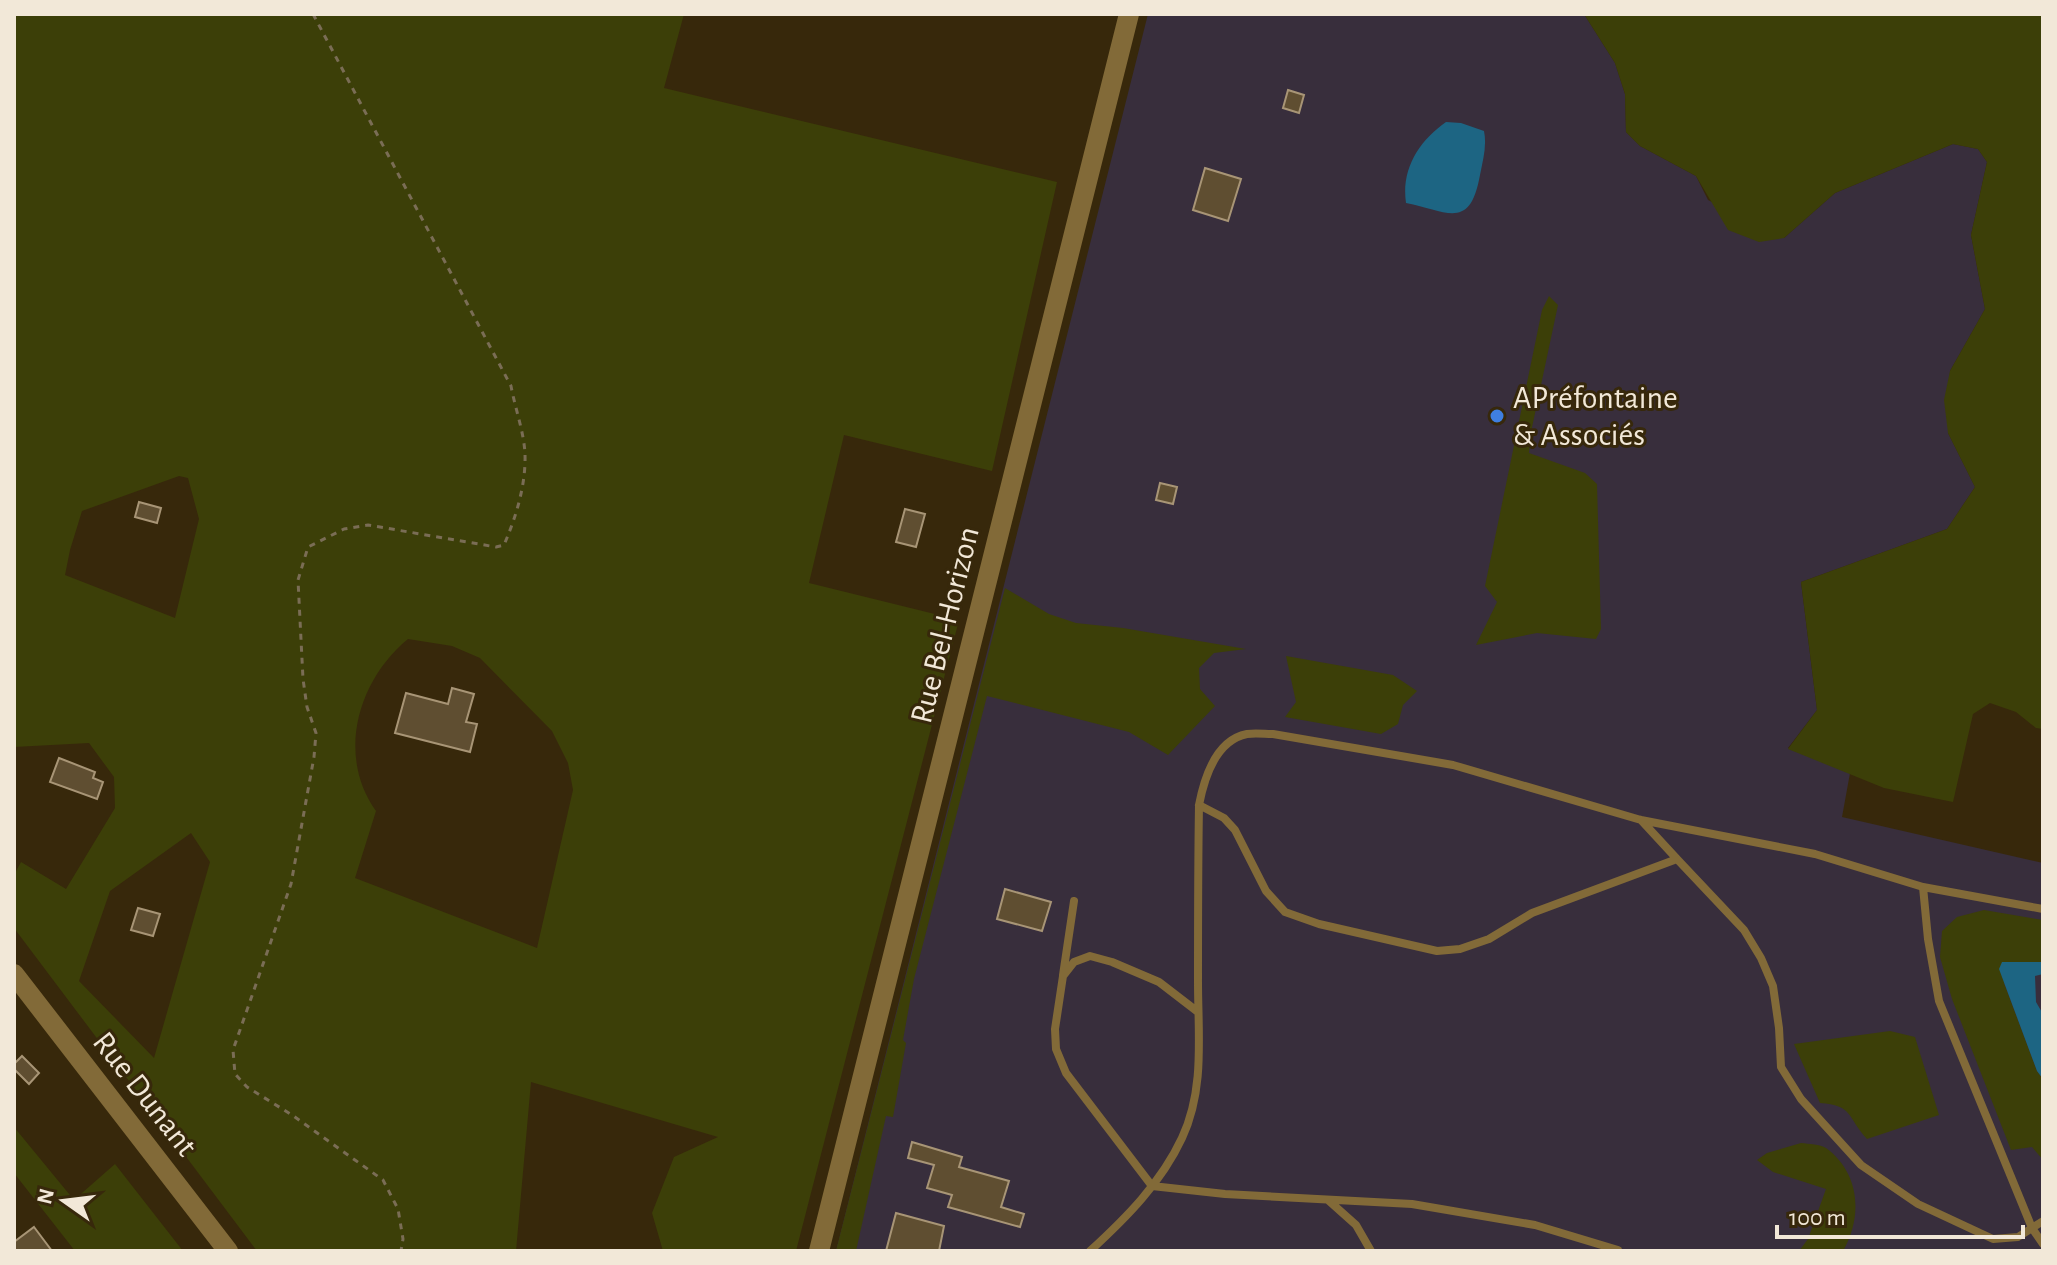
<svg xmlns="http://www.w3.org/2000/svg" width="2057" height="1265" viewBox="0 0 2057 1265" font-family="'Alegreya Sans',sans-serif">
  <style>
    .industrial { fill: #382e3c }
    .green { fill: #3c3f08; fill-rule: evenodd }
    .water { fill: #1d6583 }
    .building { fill: #5f4e31; stroke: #a89576; stroke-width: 2 }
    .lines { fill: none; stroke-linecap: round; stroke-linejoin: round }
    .path { stroke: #7a6d55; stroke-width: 3; stroke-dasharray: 6 6; stroke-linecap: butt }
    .service { stroke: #826a38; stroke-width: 8 }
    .tertiary { stroke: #826a38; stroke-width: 20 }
    .shop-dot { fill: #3f7fe0; stroke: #37280b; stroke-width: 3 }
    .labels { text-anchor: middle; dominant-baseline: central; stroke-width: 6; stroke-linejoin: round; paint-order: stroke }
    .poi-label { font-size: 32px; fill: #f2e8d8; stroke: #37280b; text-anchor: start }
    .street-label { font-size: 32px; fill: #f2e8d8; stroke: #37280b }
  </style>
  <rect width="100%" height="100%" fill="#37280b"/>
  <!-- industrial -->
  <path class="industrial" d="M1148,14H1584L1615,63L1625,94L1626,132L1640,146L1696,176L1708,200L1784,238L1835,193L1953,144L1978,149L1987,162L1971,235L1985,309L1950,371L1948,433L1975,487L1947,529L1801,582L1817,710L1788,748L1850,773L1842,817L2043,863V1251H836Z"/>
  <!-- green -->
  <path class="green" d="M14,14H684L664,88L1057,182L992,471L844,435L809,583L959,620L796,1251H663L652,1213L674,1157L718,1137L531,1082L516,1251H257L14,928V875L21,862L66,889L115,808L114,777L89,743L14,747ZM179,476L188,478L199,519L175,618L65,575L70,550L82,511ZM408,639L452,646L480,658L552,731L568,763L573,790L537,948L355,878L376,811C336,755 358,680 408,639ZM191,833L210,862L154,1058L79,981L110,891Z
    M1584,14H2043V729L2036,728L2016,712L1990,703L1973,714L1953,802L1884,788L1788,749L1817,710L1801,582L1947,529L1975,487L1948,433L1944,400L1950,371L1985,309L1971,235L1987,162L1978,149L1953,144L1835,193L1784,238L1759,242L1728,230L1696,176L1640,146L1626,132L1625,94L1615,63Z
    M1549,296L1558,305L1531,432L1529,453L1585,473L1597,484L1601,629L1596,639L1537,633L1476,645L1497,602L1485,586L1542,310Z
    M1005,588L1049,614L1076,623L1123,628L1246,649L1214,653L1199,668L1200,689L1215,706L1168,755L1129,732L987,696L914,979L903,1040L906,1043L893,1117L886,1116L856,1251H836Z
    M1286,656L1393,675L1417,691L1403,705L1398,724L1381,734L1285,717L1296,702Z
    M1984,910L2043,920V962H2003L2004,983L2037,1071L2043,1079V1160L2032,1147L2011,1150L1952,999L1940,957L1942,931L1957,917Z
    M1890,1031L1915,1037L1939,1115L1867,1139C1847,1117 1853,1105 1820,1103L1794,1044Z
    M14,1127L74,1200L115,1164L183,1251H75L14,1173Z
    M1801,1143C1809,1144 1820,1144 1826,1148C1860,1173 1863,1216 1843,1251H1799L1808,1239L1826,1189L1773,1172L1757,1160L1767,1153Z"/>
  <!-- water -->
  <path class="water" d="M1446,122L1461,123L1484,131C1487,146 1483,160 1480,175C1470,230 1449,212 1406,203C1401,169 1419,141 1446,122Z
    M2002,962H2043V974L2035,976L2036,1002L2043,1014V1079L2037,1071L1999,969Z"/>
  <!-- building -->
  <path class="building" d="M1288,90L1304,95L1299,113L1283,108Z
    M1205,168L1241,179L1228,221L1193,210Z
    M1160,483L1177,487L1173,504L1156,500Z
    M139,502L161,508L157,523L135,517Z
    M905,509L925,514L916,547L896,542Z
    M452,688L474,694L466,722L477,724L470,752L395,733L406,693L448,704Z
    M59,758L95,772L93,778L103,782L97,799L50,782Z
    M1005,889L1051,902L1042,931L997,919Z
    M138,908L160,914L153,936L131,930Z
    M22,1056L39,1073L29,1084L14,1069V1064Z
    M912,1142L962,1157L959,1167L1009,1181L1001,1207L1024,1214L1020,1227L948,1207L952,1195L927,1188L934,1165L908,1158Z
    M896,1213L944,1226L939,1251H886Z
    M34,1227L52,1251H14V1242Z"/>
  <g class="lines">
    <!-- path -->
    <path class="path" d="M313,14L511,386C515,408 524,432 525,454C526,485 516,517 504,545L496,547L368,525L344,529L308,547L298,580L303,679L307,707L316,733L314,757L291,884L233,1050L235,1074L247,1087L292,1115L383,1180L398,1209L403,1239L401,1251"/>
    <!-- service -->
    <path class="service" d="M1199,805L1224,818L1235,830L1266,891L1285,912L1319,924L1437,951L1460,949L1489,939L1532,913L1677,859L1744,930L1761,958L1773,986L1779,1028L1781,1067L1801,1099L1861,1165L1918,1204L1993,1239L2018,1237L2043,1221
      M1641,820L1677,859
      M1923,887L1928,939L1939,1001L2032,1228L2043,1244
      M1063,975L1074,901
      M1198,1012L1159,982L1112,962L1090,956L1074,962L1063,976L1055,1029L1056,1049L1066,1073L1152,1186L1225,1194L1412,1204L1535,1225L1618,1250
      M1328,1200L1356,1225L1371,1251
      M1090,1251C1126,1218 1161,1183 1182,1138C1205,1089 1198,1035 1198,982C1198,923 1198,864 1199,805C1204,779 1216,740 1247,734C1255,733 1265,734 1273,734L1453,765L1641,820L1815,854L1923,887L2043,909"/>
    <!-- tertiary -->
    <path class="tertiary" d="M14,974L228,1251
      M819,1251L1129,14"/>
  </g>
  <!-- markers -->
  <circle class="shop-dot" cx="1497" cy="416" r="8"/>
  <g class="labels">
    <!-- poi labels -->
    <g class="poi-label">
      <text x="1513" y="398">APréfontaine<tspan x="1513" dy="37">&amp; Associés</tspan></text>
    </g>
    <!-- street labels -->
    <g class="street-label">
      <text transform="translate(945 625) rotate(-76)">Rue Bel-Horizon</text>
      <text transform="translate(145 1094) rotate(52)">Rue Dunant</text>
    </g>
  </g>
  <!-- border -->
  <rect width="2057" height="1265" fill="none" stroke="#f2e8d8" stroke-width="32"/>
  <!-- north arrow -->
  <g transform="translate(64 1201) rotate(284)" stroke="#37280b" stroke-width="6" paint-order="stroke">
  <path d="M0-6L14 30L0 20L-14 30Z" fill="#f2e8d8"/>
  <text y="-12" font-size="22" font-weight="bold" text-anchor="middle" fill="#f2e8d8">N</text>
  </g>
  <!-- scale -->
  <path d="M1777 1225v12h246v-12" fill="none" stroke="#f2e8d8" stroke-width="4"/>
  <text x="1789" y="1225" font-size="24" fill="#f2e8d8" stroke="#37280b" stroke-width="6" paint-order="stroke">100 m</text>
</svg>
